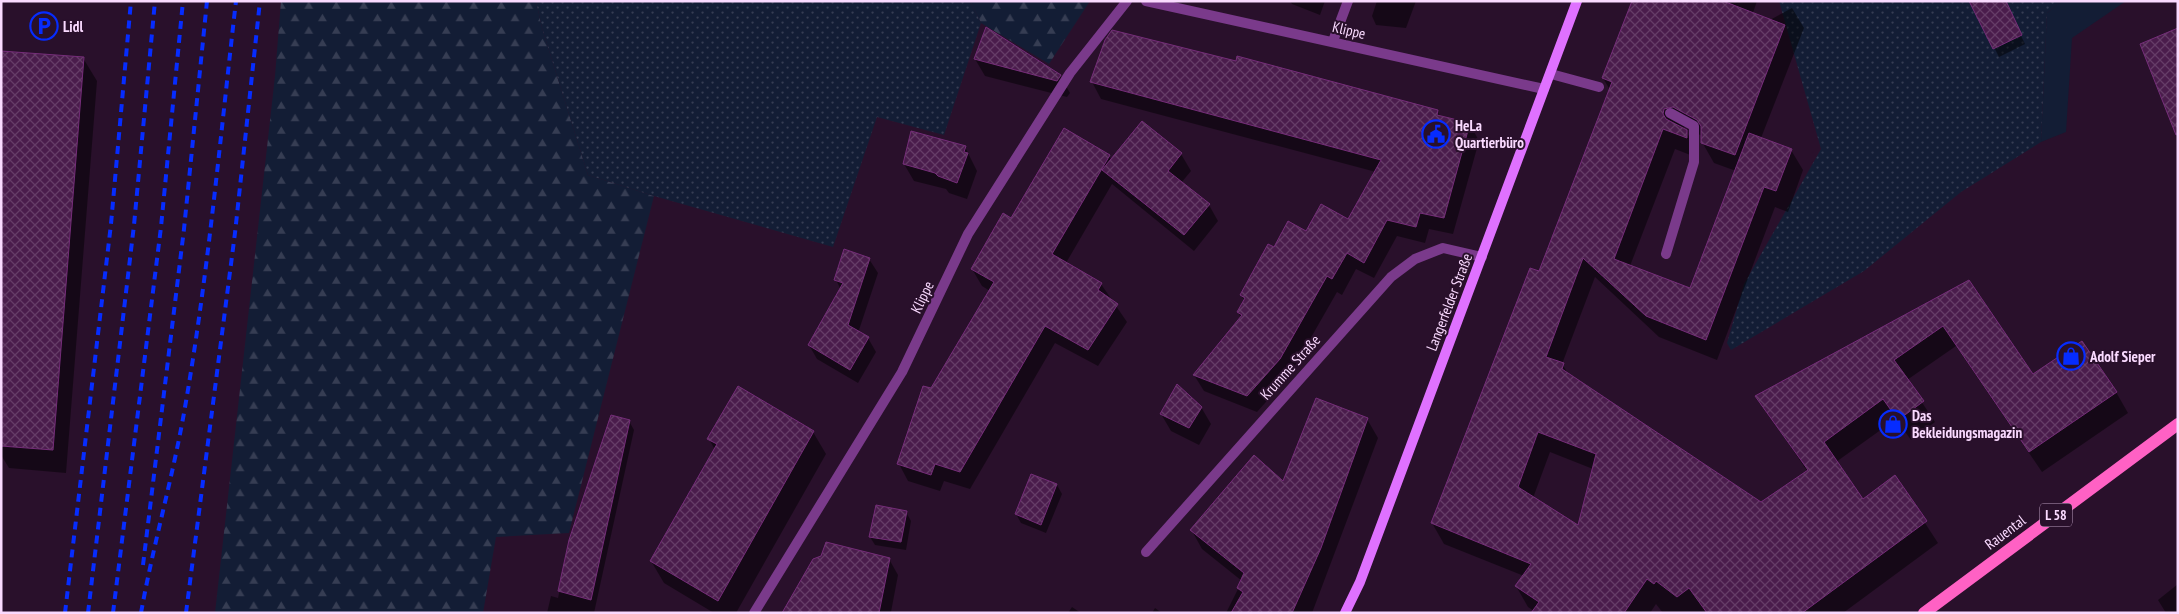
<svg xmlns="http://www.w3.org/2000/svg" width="2179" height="614" viewBox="0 0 2179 614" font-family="'PT Sans Narrow',sans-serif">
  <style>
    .grass { fill: #131d35 }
    .forest { fill: url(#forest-firs) }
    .park { fill: url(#park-dots) }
    .shadow { fill: #0007; fill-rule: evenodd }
    .building { fill: url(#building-cross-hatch); stroke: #752d79; fill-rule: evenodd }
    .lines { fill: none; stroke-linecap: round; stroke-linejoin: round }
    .service { stroke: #7a3a8b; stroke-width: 10 }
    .minor { stroke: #7a3a8b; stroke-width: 10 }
    .secondary { stroke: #df71ff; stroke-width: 10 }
    .primary { stroke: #ff61c4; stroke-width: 12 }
    .rail { stroke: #062cff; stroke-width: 4; stroke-dasharray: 8 6; stroke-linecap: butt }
    .labels { text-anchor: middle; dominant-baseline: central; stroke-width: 4; stroke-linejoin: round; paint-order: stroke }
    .shield { fill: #29102b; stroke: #bb9dbf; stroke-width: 1 }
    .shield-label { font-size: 14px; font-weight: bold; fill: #fadaff }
    .poi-label { font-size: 15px; font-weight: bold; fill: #fadaff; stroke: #29102b; text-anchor: start }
    .street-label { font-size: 15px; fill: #fadaff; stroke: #29102b }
  </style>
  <defs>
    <pattern id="forest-firs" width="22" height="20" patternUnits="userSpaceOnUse" patternTransform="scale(1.25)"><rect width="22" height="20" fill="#131d35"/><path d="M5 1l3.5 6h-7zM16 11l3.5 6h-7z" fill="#363d53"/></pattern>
    <pattern id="park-dots" width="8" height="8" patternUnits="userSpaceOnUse" patternTransform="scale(1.25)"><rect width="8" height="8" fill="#131d35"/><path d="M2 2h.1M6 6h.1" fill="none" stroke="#363d53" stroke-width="1.8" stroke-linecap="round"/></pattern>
    <pattern id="building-cross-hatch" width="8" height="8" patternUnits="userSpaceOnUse" patternTransform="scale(1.25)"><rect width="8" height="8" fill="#4a1c4c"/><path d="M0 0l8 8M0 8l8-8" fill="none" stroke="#653c67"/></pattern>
  </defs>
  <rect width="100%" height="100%" fill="#29102b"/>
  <!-- grass -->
  <path class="grass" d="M2062,1H2126L2072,38L2066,132L2041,142L2047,13Z"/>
  <!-- forest -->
  <path class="forest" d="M281,1H536L542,28L588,175L654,196L569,533L496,537L483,613H215L275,76Z
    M970,1H1090L1049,64L981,23Z"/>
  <!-- park -->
  <path class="park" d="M536,1H970L981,23L944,135L877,117L833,247L654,196L588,175L542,28Z
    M1779,1H2062L2047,13L2041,142L1961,192L1864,271L1731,350L1727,343L1744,284L1821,149Z"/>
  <!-- shadow -->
  <path class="shadow" d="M1290,1H1325L1320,15L1292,4Z
    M1377,1H1416L1406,28L1376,25L1372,16Z
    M1633,1H1757L1746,33L1792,8L1804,28L1761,138L1791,150L1803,170L1788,212L1775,207L1717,360L1659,337L1595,277L1562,364L1569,375L1761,504L1807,471L1757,396L1969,281L2033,376L2116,392L2128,413L2042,472L1956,346L1907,380L1935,422L1911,440L1896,419L1836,462L1863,501L1895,477L1938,543L1843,613H1663L1656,604L1650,613H1533L1534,611L1528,607L1516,586L1524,576L1444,544L1432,523L1540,273L1610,90L1603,78ZM1685,127L1702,136V142L1714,163L1736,171L1691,289L1630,266L1675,149L1698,158V152L1686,131L1681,128ZM1550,452L1593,469L1579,527L1533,498Z
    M1971,1H2004L2025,44L1999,57Z
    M1,52L83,58L97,81L66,473L9,468L1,455Z
    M975,59L1060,76L1070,93L1067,97L985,76Z
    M1092,82L1437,111L1441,117L1470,124L1479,141L1453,234L1429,229L1425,243L1397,236L1374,278L1356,269L1342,295L1337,292L1289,376L1257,412L1204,391L1194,375L1241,318L1238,312L1245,301L1241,295L1275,249L1307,232L1349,221L1376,172L1101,99Z
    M965,147L977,171L967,199L949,193L946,189L914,181L904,164Z
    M1181,154L1191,171L1181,183L1209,205L1218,221L1194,251L1112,184L1066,263L1101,284L1127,322L1098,366L1055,343L970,489L944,481L940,491L908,481L899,464L931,390L990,291L982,286L972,269L1012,219L1109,156L1112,161Z
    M869,259L878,273L858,333L868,338L876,352L858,383L817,359L809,345L841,290L836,280Z
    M1201,407L1211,424L1199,445L1171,431L1161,414Z
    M1367,419L1378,438L1312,613H1226L1242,581L1202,549L1192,531L1284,483Z
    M629,421L634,430L594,613H547L551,596L558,598L571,540Z
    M813,432L826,454L736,613H714L664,583L651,561L715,450L709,439Z
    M1032,475L1057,485L1062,494L1046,533L1021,523L1016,514Z
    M906,512L911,521L906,550L875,545L870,537Z
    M889,559L898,575L891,612L895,613H783Z
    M2178,584V613H2166L2158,600Z
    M1072,607L1081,613H1068Z
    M1155,608L1162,613H1152Z"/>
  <!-- building -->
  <path class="building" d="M1632,1H1723L1785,25L1735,155L1701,143V126L1697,120L1673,107L1664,109L1663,114L1666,119L1687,130V138L1663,129L1614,259L1690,288L1749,133L1792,149L1776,191L1764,187L1706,340L1646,316L1583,258L1546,357L1564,363L1562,369L1761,502L1808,470L1755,396L1969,280L2033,374L2082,341L2117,392L2029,452L1943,326L1894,360L1924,401L1898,420L1883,399L1824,442L1863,499L1895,475L1927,521L1802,613H1707L1689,588L1677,597L1656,581L1654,584L1647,579L1624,613H1531L1539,602L1515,586L1531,564L1431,523L1530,268L1539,271L1612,82L1602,78ZM1538,432L1596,454L1578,525L1518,487Z
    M1969,1H2006L2022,35L1993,49Z
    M986,27L1061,75L1057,81L974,59Z
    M2178,28V134L2176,135L2140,44Z
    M1112,30L1236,61L1237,56L1438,110L1437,115L1470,123L1444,218L1420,213L1416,227L1387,220L1364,263L1347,253L1332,279L1327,276L1280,359L1247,396L1193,375L1242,315L1237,312L1245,298L1240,295L1268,244L1274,247L1288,221L1306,231L1321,204L1348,219L1381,160L1090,82L1105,40Z
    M1,51L84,57L53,450L1,446Z
    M1142,121L1182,153L1168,171L1210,204L1184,235L1102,170Z
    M1064,128L1110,155L1052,254L1102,283L1098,290L1118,304L1088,350L1045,326L960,472L935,464L931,475L897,464L923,386L931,388L994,282L971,269L1003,213L1011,218Z
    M911,131L966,146L964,152L968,153L957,183L938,176L935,173L903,164Z
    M844,249L870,258L848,325L869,337L850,370L808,345L843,283L834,280Z
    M1177,384L1202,407L1189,428L1160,414Z
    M738,386L814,431L718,601L650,561L717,444L707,439Z
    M1316,398L1368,418L1321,548L1292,613H1231L1243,592L1237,588L1244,573L1190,530L1254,455L1283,481Z
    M611,415L630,420L591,600L558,591L569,540Z
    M1031,474L1057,484L1041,525L1015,514Z
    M876,505L907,511L901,542L869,537Z
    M826,542L890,558L879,613H782L813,559L821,556Z"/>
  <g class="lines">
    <!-- service -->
    <path class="service" d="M1333,41L1348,1
      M1551,74L1599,87
      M1666,254L1694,162V126L1670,113"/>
    <!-- minor -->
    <path class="minor" d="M1146,1L1544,89
      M1146,552L1391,277L1415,259L1443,248L1482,257
      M754,613L902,372L968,234L1070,73L1127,1"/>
    <!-- secondary -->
    <path class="secondary" d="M1345,613L1360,582L1577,1"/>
    <!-- primary -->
    <path class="primary" d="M1924,613L2178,424"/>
    <!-- rail -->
    <path class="rail" d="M143,565L184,229L207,1
      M65,613L111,224L131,1
      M88,613L134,225L155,1
      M113,613L161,227L183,1
      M141,613C153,546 172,480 184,413C208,277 220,139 236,1
      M186,613L235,233L260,1"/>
  </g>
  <!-- icons -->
  <defs>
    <g id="parking-ring" transform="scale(1.4375)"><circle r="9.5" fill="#29102b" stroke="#062cff" stroke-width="1.5"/><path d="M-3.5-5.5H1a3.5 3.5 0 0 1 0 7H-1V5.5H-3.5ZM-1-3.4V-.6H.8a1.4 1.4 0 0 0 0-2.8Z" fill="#062cff"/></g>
    <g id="civic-ring" transform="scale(1.4375)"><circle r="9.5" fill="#29102b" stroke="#062cff" stroke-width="1.5"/><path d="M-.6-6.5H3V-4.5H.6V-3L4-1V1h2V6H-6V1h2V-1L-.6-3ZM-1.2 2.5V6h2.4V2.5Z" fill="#062cff"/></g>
    <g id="shop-ring" transform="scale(1.4375)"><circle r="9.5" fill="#29102b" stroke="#062cff" stroke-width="1.5"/><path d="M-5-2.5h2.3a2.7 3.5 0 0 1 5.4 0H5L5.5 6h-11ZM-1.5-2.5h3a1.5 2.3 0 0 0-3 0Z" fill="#062cff"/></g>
  </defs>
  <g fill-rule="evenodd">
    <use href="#parking-ring" x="44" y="26"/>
    <use href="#civic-ring" x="1436" y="134"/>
    <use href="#shop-ring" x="2071" y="356"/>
    <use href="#shop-ring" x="1893" y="424"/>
  </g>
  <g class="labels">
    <!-- shield labels -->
    <rect class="shield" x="2040" y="503.5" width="32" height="23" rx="4"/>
    <g class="shield-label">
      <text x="2056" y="515">L 58</text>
    </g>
    <!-- poi labels -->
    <g class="poi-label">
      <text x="63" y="26">Lidl</text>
      <text x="1455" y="125">HeLa<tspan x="1455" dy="17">Quartierbüro</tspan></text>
      <text x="2090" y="356">Adolf Sieper</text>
      <text x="1912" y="415">Das<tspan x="1912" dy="17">Bekleidungsmagazin</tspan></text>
    </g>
    <!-- street labels -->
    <g class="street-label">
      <text transform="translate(1349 30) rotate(13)">Klippe</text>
      <text transform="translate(922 297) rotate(-64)">Klippe</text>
      <text transform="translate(1449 302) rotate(-69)">Langerfelder Straße</text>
      <text transform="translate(1290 367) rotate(-48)">Krumme Straße</text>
      <text transform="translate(2005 532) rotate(-37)">Rauental</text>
    </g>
  </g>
  <!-- border -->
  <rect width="2179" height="614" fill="none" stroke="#fadaff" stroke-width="5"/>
</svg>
